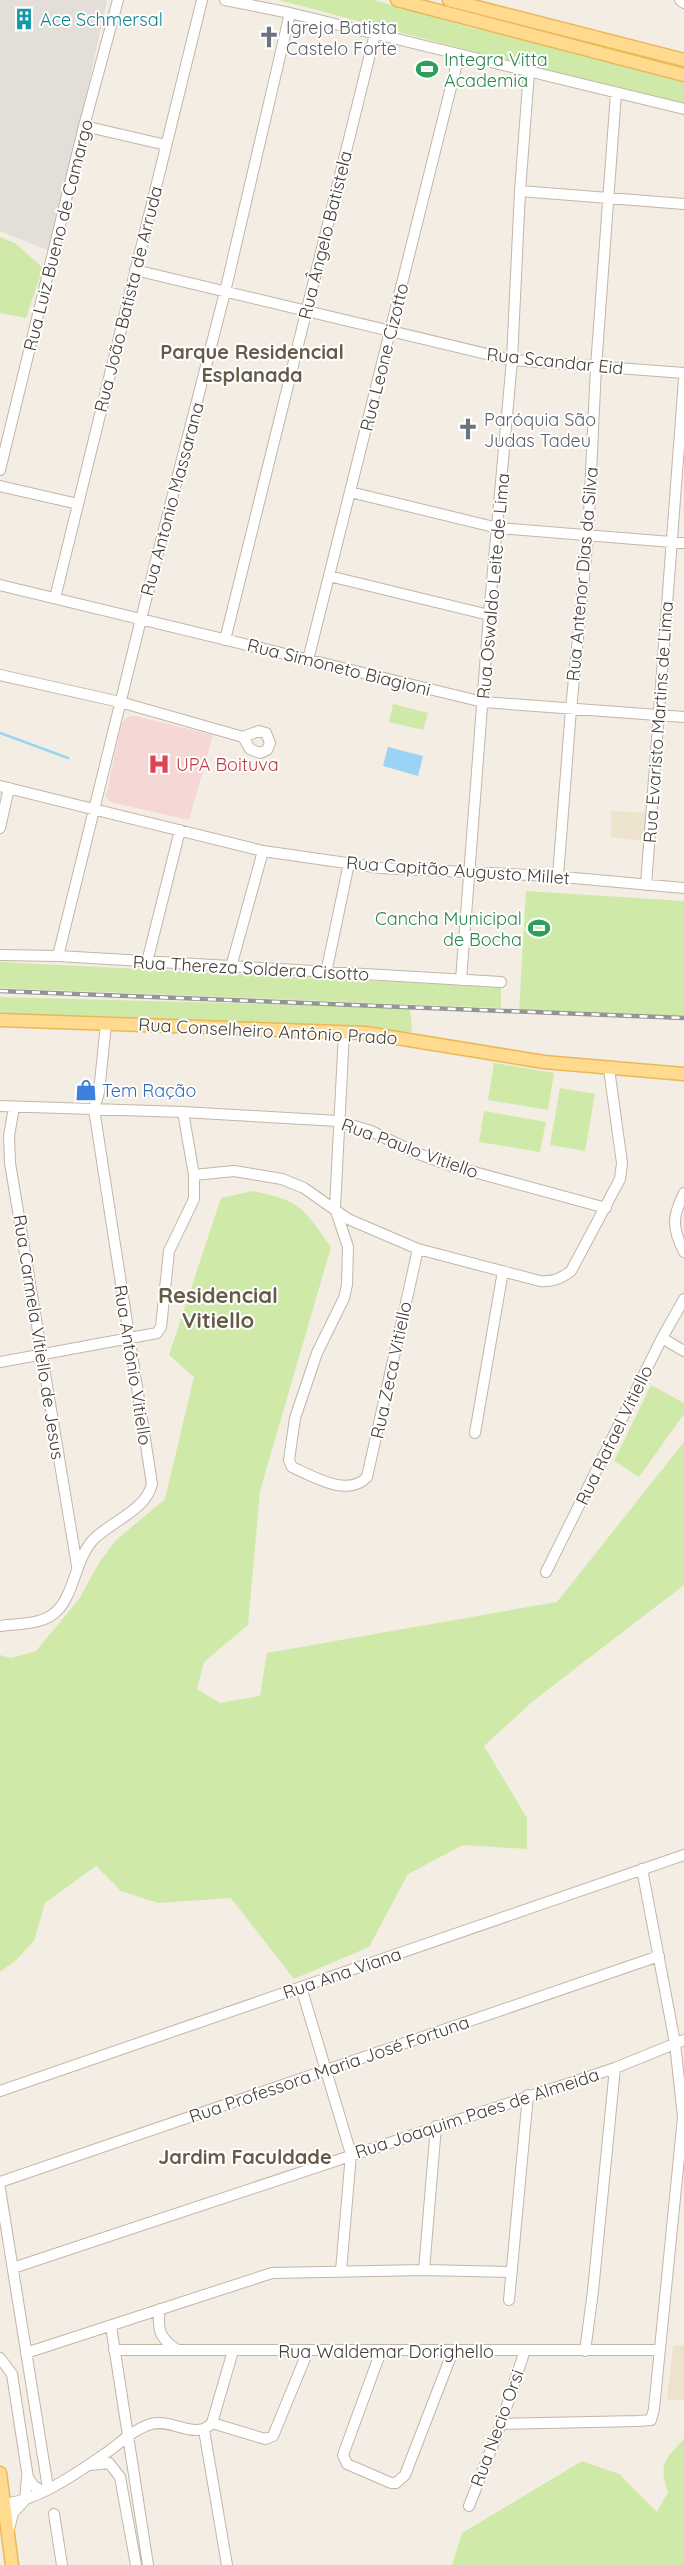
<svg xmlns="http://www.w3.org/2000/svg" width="684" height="2565" viewBox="0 0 684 2565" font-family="Quicksand,sans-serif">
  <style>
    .industrial { fill: #e4ded8 }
    .education { fill: #ede2cb }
    .medical { fill: #f5d8d5 }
    .green { fill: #cfeaa8 }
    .water { fill: #9ad3f4 }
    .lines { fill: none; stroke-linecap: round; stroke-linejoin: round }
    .stream { stroke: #9ad3f4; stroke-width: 2.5 }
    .minor-casing { stroke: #c1b7a8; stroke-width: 12 }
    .major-casing { stroke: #eab859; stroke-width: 15 }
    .minor { stroke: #fff; stroke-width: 10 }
    .major { stroke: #ffda8f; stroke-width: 12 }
    .rail-casing { stroke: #949494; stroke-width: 4.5 }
    .rail { stroke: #fff; stroke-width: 2.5; stroke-dasharray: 8; stroke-linecap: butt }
    .labels { text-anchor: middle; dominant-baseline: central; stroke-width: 4; stroke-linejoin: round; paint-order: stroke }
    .culture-label { font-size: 18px; fill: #0d838f; stroke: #fff; text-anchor: start }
    .worship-label { font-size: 18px; fill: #5b616d; stroke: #fff; text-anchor: start }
    .leisure-label { font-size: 18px; fill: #27864d; stroke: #fff; text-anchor: start }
    .street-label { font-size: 18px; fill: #453d33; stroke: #fff }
    .health-label { font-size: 18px; fill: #be3a42; stroke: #fff; text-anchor: start }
    .shop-label { font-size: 18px; fill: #366cbe; stroke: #fff; text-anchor: start }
    .quarter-label { font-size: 20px; font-weight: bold; fill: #685a49; stroke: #fff }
    .district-label { font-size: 22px; font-weight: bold; fill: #685a49; stroke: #fff }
  </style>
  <rect width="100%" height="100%" fill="#f3ede3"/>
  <!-- industrial -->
  <path class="industrial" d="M0,0H107L52,252L0,231Z"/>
  <!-- education -->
  <path class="education" d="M611,811L646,813L644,841L611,837Z
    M684,2345V2400H667L673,2346Z"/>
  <!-- medical -->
  <path class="medical" d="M135,716L213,735L189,820L110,802L106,797L121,724L128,717Z"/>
  <!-- green -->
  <path class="green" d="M279,0H374L476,29L528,38L607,61L684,79V108Z
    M0,237L15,243L43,268L26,318L0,313Z
    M393,704L428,713L423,730L389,722Z
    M526,891L684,901V1018L519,1012Z
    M0,962L501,987V1008L0,988Z
    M0,997L410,1008L412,1032L0,1017Z
    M494,1063L554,1073L548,1110L488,1100Z
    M560,1088L595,1094L585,1151L550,1145Z
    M484,1111L546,1122L540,1152L479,1142Z
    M253,1191C302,1201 303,1208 331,1247L260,1491L248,1625L204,1662L197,1689L220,1703L260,1696L267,1653L557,1602L684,1442V1585L533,1701L484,1746L527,1818V1849L463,1845L408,1874L369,1947L294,1979L231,1898L158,1903L121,1891L96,1866L45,1903L34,1941L15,1961L0,1972V1655L11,1658L36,1651L79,1599L99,1563L116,1540L165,1499L194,1377L169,1355L221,1198Z
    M651,1385L684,1403V1414L639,1477L614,1461Z
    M684,2439V2565H452L462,2533L582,2461L619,2474L657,2512L668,2492C658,2464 665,2459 684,2439Z"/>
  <!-- water -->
  <path class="water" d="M388,747L423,756L418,776L383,766Z"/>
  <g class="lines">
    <!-- stream -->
    <path class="stream" d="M0,733L68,758"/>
    <!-- minor casing -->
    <g class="minor-casing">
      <path id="minor" d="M225,0L290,13L684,109
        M680,0L684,3
        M84,126L166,145
        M520,191L684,204
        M135,270L512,360L684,373
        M0,470L84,126L118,0
        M0,486L78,504
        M350,492L498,528L684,543
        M329,576L489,615
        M0,585L483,702L684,717
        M55,598L202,0
        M225,640L375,34
        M308,660L459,55
        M0,675L120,702L243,737
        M259,731L266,733L270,743L267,750L260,753L250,749L243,737Z
        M0,786L263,851L381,868L552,876L684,888
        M0,828L9,788
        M558,876L571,709L588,536L596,367L616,93
        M646,885L684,379
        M0,955L58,956L501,982
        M58,956L141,619L225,292L290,13
        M147,962L180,830
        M231,967L263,851
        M326,973L349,863
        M461,980L489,615L512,360L520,191L529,72
        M344,1032L335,1208L348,1247L347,1285L344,1298L317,1353L295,1418L289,1460L292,1467C312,1476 348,1498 367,1477L418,1249
        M0,1106L183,1112L338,1121L371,1131L416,1153L452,1166L606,1208
        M14,1107L9,1136L10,1163L77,1566
        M194,1175L234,1171L282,1179L304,1188L348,1219L418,1249L540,1281C553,1282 560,1279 571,1271L620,1179L622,1163L609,1069
        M684,1193C672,1217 672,1228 684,1252
        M662,1338L684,1351
        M0,1362L157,1333L161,1327L169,1251L194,1199V1175L183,1112
        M475,1433L503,1271
        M546,1572L662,1338L684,1299
        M0,1626C15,1624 40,1624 52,1615C74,1600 74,1562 92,1541C110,1521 145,1512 152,1484L94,1109L99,1092L106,1024
        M301,1987L351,2154L341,2271
        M0,2091L684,1855
        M0,2182L659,1956
        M0,2189L48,2488
        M13,2268L615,2068L684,2040
        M424,2270L436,2126
        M509,2300L528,2095
        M160,2309C157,2328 159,2338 176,2349
        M111,2326L148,2565
        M114,2350H658
        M381,2351L343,2455L347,2464L391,2483H396L405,2475L453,2351
        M585,2351L593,2291L615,2068
        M26,2353L272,2273L424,2270L512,2272
        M0,2358L12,2374L28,2478L34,2486L43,2491
        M212,2423L233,2351
        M501,2424L638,2421L651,2420L654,2409L683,2117L675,2043L642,1869
        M204,2430L227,2565
        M90,2465L109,2463L120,2477L136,2565
        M0,2504C36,2503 80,2471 109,2451C122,2441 135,2429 151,2424C172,2418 196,2441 212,2423L265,2439L273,2436L308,2351
        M469,2506L501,2424L525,2350
        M54,2514L62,2565
        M9,2529L13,2513L25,2500L27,2477"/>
    </g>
    <!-- major casing -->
    <g class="major-casing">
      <path id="major" d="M397,0L684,75
        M449,0L684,60
        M0,1020L366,1033L544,1062L684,1074
        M0,2473L12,2565"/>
    </g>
    <!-- minor -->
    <use href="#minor" class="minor"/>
    <!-- major -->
    <use href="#major" class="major"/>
    <!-- rail casing -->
    <g class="rail-casing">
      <path id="rail" d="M0,991L684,1018"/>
    </g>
    <!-- rail -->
    <use href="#rail" class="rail"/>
  </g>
  <!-- icons -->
  <defs>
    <g id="building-bare" transform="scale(1.725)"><path d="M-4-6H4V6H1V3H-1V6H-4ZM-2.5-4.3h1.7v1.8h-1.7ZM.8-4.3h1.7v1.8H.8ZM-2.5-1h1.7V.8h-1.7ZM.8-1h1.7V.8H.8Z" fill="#0f9aa8" stroke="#fff" stroke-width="2.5" paint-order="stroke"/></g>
    <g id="church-bare" transform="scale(1.725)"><path d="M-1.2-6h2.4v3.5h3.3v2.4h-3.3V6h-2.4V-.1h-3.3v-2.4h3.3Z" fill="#6b7280" stroke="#fff" stroke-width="2.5" paint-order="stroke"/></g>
    <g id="stadium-bare" transform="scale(1.725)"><path d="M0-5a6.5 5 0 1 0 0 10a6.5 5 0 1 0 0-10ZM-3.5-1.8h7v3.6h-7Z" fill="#2e9e5b" stroke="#fff" stroke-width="2.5" paint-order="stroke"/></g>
    <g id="hospital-bare" transform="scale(1.725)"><path d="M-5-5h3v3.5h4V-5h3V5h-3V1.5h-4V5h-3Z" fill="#e0444e" stroke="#fff" stroke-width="2.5" paint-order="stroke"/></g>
    <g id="shop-bare" transform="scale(1.725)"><path d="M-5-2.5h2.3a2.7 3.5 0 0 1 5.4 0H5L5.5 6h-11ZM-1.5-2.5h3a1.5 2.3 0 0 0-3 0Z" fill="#3f7fe0" stroke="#fff" stroke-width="2.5" paint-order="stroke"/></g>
  </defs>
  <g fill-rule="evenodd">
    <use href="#building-bare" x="24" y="19"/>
    <use href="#church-bare" x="269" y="37"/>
    <use href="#stadium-bare" x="427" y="69"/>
    <use href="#church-bare" x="468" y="429"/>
    <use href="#hospital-bare" x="159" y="764"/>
    <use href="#stadium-bare" x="539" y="928"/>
    <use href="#shop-bare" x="86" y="1090"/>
  </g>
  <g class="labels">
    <!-- culture labels -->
    <g class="culture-label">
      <text x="40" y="19">Ace Schmersal</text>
    </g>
    <!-- worship labels -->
    <g class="worship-label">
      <text x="286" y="27">Igreja Batista<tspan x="286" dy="21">Castelo Forte</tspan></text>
      <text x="484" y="419">Paróquia São<tspan x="484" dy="21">Judas Tadeu</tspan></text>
    </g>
    <!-- leisure labels -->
    <g class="leisure-label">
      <text x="444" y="59">Integra Vitta<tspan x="444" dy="21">Academia</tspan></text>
      <text x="522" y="918" text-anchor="end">Cancha Municipal<tspan x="522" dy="21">de Bocha</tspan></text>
    </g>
    <!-- street labels -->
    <g class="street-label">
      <text transform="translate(58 235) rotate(-76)">Rua Luiz Bueno de Camargo</text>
      <text transform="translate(325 235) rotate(-76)">Rua Ângelo Batistela</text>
      <text transform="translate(128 299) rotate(-76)">Rua João Batista de Arruda</text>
      <text transform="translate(384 357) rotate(-76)">Rua Leone Cizotto</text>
      <text transform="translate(555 361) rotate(6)">Rua Scandar Eid</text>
      <text transform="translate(172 499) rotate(-75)">Rua Antonio Massarana</text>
      <text transform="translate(582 574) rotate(-85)">Rua Antenor Dias da Silva</text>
      <text transform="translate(493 586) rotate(-85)">Rua Oswaldo Leite de Lima</text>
      <text transform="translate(339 667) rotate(14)">Rua Simoneto Biagioni</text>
      <text transform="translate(658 722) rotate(-86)">Rua Evaristo Martins de Lima</text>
      <text transform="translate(458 870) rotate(4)">Rua Capitão Augusto Millet</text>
      <text transform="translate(251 968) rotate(3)">Rua Thereza Soldera Cisotto</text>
      <text transform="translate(268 1031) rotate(3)">Rua Conselheiro Antônio Prado</text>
      <text transform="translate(410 1148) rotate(20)">Rua Paulo Vitiello</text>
      <text transform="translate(39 1337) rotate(81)">Rua Carmela Vitiello de Jesus</text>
      <text transform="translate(133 1365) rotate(81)">Rua Antônio Vitiello</text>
      <text transform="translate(391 1370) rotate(-78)">Rua Zeca Vitiello</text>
      <text transform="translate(614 1435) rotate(-64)">Rua Rafael Vitiello</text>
      <text transform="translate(342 1973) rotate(-19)">Rua Ana Viana</text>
      <text transform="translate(329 2069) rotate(-19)">Rua Professora Maria José Fortuna</text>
      <text transform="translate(477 2113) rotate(-18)">Rua Joaquim Paes de Almeida</text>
      <text x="386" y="2351">Rua Waldemar Dorighello</text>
      <text transform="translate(497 2428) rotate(-70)">Rua Necio Orsi</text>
    </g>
    <!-- health labels -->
    <g class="health-label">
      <text x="176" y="764">UPA Boituva</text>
    </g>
    <!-- shop labels -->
    <g class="shop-label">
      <text x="102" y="1090">Tem Ração</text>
    </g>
    <!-- quarter labels -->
    <g class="quarter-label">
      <text x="252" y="351">Parque Residencial<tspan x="252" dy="23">Esplanada</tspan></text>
      <text x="245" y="2156">Jardim Faculdade</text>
    </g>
    <!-- district labels -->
    <g class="district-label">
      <text x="218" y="1295">Residencial<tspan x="218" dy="25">Vitiello</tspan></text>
    </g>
  </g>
</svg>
